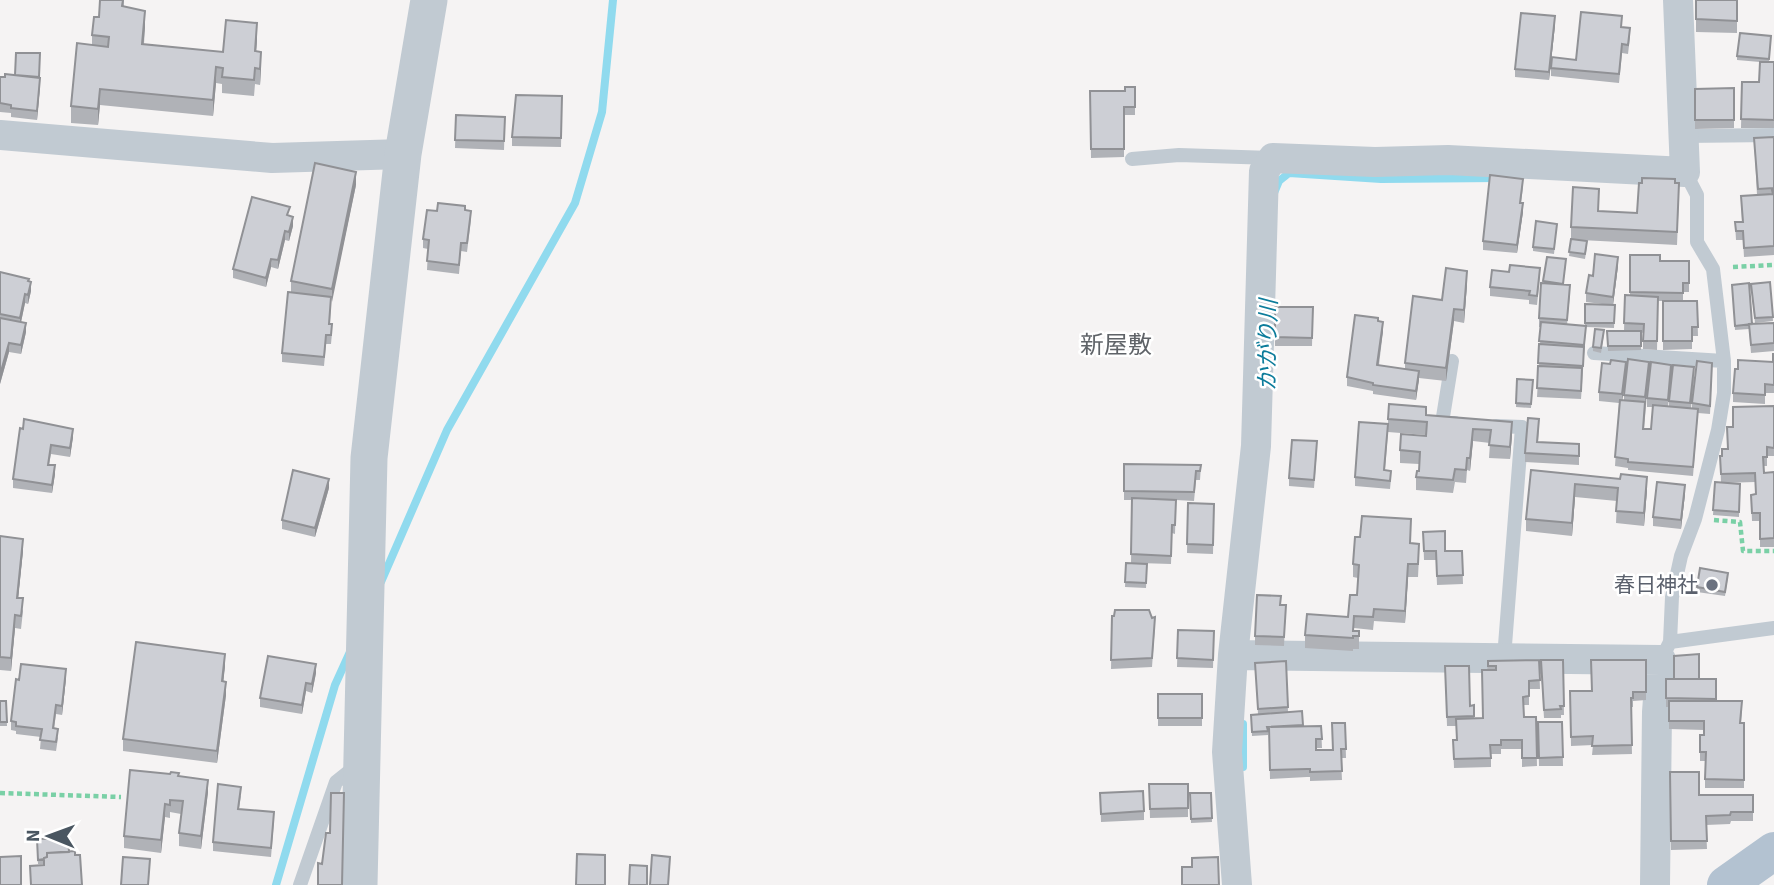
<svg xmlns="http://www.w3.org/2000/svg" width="1774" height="885" viewBox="0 0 1774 885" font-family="'Source Sans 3','Noto Sans JP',sans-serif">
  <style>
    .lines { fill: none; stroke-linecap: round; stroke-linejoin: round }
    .stream { stroke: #90daee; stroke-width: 8 }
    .path { stroke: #7ad0a6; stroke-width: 4.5; stroke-dasharray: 5 3.5; stroke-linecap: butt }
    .service { stroke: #c1cad2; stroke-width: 14 }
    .minor { stroke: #c1cad2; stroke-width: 30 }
    .tertiary { stroke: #c1cad2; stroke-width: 37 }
    .primary { stroke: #b3c2d1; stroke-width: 38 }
    .wall { fill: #b0b2b7 }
    .shaded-wall { fill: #909195 }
    .building { fill: #cdcfd5; stroke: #909195; stroke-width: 2 }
    .worship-dot { fill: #6b7280; stroke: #fff; stroke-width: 2.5 }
    .labels { text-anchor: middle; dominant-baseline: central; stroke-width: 5; stroke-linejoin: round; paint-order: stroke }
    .worship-label { font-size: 21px; fill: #5b616d; stroke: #fff; text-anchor: end }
    .water-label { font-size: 23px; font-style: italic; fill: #0c7c9b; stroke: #fff }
    .quarter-label { font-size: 24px; fill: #5f6368; stroke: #fff }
  </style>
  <rect width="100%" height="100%" fill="#f5f3f3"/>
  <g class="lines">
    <!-- stream -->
    <path class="stream" d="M1274,193L1279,181L1289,173L1381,179L1499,178
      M381,582L447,430L575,203L602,112L613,0
      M1243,767V724
      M276,885L335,685L350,652"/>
    <!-- path -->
    <path class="path" d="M1733,267L1774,265
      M1714,520L1740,522L1743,551H1774
      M0,793L121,797"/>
    <!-- service -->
    <path class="service" d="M1684,136L1774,135
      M1132,159L1179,155L1273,158
      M1594,353L1724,361
      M1452,361L1442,423H1455
      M1496,426L1522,427L1504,658
      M1670,642L1774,628
      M1661,660L1670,642L1672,597L1681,556L1695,519L1718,430L1724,393V361L1713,269L1697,242V195L1685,172
      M300,885L336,782L356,766"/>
    <!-- minor -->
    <path class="minor" d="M0,135L272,158L403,154
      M1233,655L1661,660L1657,712L1655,885
      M1237,885L1227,752L1233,655L1256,446L1264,171L1273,158L1375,162L1448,160L1685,172L1678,0"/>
    <!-- tertiary -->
    <path class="tertiary" d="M359,885L369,458L403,154L429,0"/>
    <!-- primary -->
    <path class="primary" d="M1726,885L1774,851"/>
  </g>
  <!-- wall -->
  <path class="wall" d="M100,0H124V6L145,27L144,44L223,52L257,39L256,52L261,68L260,85L255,84L254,96L222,93V84L216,83L213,116L100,105L98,125L71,123V106L92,45V35L99,17Z
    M1696,0H1737V33L1696,32Z
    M1555,25L1549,80L1515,77V69Z
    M1622,27L1630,37L1628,54L1622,53L1619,83L1551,76V68L1576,60Z
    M1771,41L1769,62H1774V128H1741L1742,82H1759L1760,62L1737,60V56Z
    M0,77L39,78L40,86L37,120L11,117V113L0,112Z
    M1135,87V115H1124V157L1091,158L1090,91H1125Z
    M1734,88V128L1695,129V89Z
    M562,96L561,147L512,146V137Z
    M456,115L505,117L504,150L455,148Z
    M1774,137V255L1744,257L1743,240H1736L1735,222H1742L1741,196L1757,195L1754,138Z
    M1675,183L1679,195L1677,245L1581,240L1587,246L1585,259L1569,256L1571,239V227L1599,211L1637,213Z
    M356,185L331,302L330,324L332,333L331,344H326L324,366L282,362V353L291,293V281Z
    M1523,187L1521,203L1523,212L1517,253L1483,250V241Z
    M465,210L471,220L467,252L461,251L459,274L427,270L428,249L423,248V239L437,211Z
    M290,216L293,226L289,241L285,240L278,269L271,267L266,287L233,278V269Z
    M1557,224L1554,254L1533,251V247Z
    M1630,255L1660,261H1689V292H1683V301H1697L1698,336H1692V349L1663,350V301H1670H1658L1657,350L1643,349V333L1641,332V350L1608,351L1607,331H1624L1625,295H1630Z
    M1547,257L1566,264L1563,285L1570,294L1567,325L1585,326V304L1610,305L1586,302V293L1593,276L1618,266L1613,305H1615L1614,328L1586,327L1581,399L1537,397L1541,327H1539V318Z
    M0,272L29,282L31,291L28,304L25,303L21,322L26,332L21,354L9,352L0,384Z
    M1540,276L1537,305L1529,304V300L1490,296V287Z
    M1770,282L1773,321L1755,323L1751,288Z
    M1467,284L1464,323L1454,321L1446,381L1419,378L1416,400L1373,394V391L1347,386V377L1378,321L1383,331L1379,365L1405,369V363L1442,300Z
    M1732,285L1752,324L1774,323V351L1751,353L1749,329L1735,330Z
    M1275,307H1313L1312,346H1275Z
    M1604,334L1601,353L1593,351V347Z
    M1774,354V393H1765V404L1733,402V393L1738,369L1773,362Z
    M1626,371L1622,400H1624V395L1649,371L1644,429H1651L1653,407H1647V398L1671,374L1668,407H1669V401L1694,376L1691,408L1692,409V403L1712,372L1710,414L1698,413L1693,476L1628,470V468L1615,466L1619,403L1599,401V392Z
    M1517,379L1533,380L1531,408L1516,407Z
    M1774,406V456H1767V466H1764V473L1774,472V547H1760V521H1752L1751,495L1756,494L1755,482L1722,483L1740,484L1739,517L1713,515L1715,482L1721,483L1720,456H1722L1728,449L1733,427Z
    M1426,415L1512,434L1510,459L1489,458L1490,443L1473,441L1470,471L1467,470L1466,483L1455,482L1453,493L1416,490V477L1419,471V464L1400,463V450L1426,435L1388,432L1385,470L1391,479L1390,489L1355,486V477L1388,424V419Z
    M20,428L73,437L70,457L51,454L49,465L55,474L52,493L13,488V479Z
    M1539,428L1538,442L1579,444V465L1525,462V453Z
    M1317,450L1314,488L1289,486V478Z
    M1124,464L1201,465L1200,480H1196L1194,501L1176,500L1175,534L1172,533L1171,564L1139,563L1147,564L1146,588L1125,587L1126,563H1131L1132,500H1124Z
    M1531,470L1647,490L1644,526L1616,523L1617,501L1575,497L1572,536L1526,531V519Z
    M329,488L315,537L282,529V520Z
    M1685,494L1681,529L1653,526V517Z
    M1188,503L1214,504L1213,554L1187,553Z
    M1423,532L1445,551H1462L1463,584L1437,585L1436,560H1424Z
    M0,536L23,551L18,598L23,611L21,629L15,628L11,671L0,670Z
    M1410,544L1419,557L1418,577H1408L1405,623L1374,621L1373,630L1354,628V631H1359V649H1353V651L1305,648V635L1348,617L1357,595L1358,578L1353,577V564Z
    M1728,577L1725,596L1697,592V587Z
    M1281,605H1286L1284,646L1255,645V636Z
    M1112,616L1152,618L1155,626L1152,667L1111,669Z
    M1178,630L1214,631L1213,668L1177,667Z
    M1539,660L1540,689H1529V705H1524V717H1536L1537,766L1522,767V749H1501V754H1491V767L1454,768L1453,740H1456V726H1447L1445,666L1470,706L1474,705V718H1483L1488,661Z
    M1563,660L1564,715H1561V718H1544L1541,669Z
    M1646,660V700L1633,701V707H1631L1632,754L1592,755L1593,745L1571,746L1570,691H1592Z
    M1286,661L1288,712L1302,711L1303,726H1321L1322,748H1316V750H1332L1345,723L1346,758H1341L1342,780L1310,781V777H1307L1270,779L1269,732H1268V735L1252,736L1251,715L1258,714L1255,663Z
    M225,666L223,682L226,695L217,763L123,751V739Z
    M316,673L312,693L306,691L302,714L260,707V698Z
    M66,678L62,715L56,714L54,729L58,738L56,751L40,749L41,737L16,734V731L11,730V721L19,680Z
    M1666,679H1716V701L1742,709L1741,723H1744V788H1705V761H1700V735H1704V730L1669,729V707H1666Z
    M1158,694H1202V726H1158Z
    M0,701H6L7,726H0Z
    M1538,722H1562L1563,766H1539Z
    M1670,772L1699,795H1753V821H1731L1730,824L1706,825L1707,849L1671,850Z
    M179,776L208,792L201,849L179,846V833L181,814L170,812V818L165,817L161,853L124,848V836Z
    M1149,784H1188V817L1150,818Z
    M1100,793L1144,811V820L1101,822Z
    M1190,793H1211L1212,822L1191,823Z
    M241,795L239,809L274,821L271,857L213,851V842Z
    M37,839L75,855L82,885H30V866L44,865V864H38Z"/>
  <!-- shaded-wall -->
  <path class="shaded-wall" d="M145,11V27L142,60V44Z
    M1555,16V25L1549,80V72Z
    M257,23V39L255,68V51Z
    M261,52V68L260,85V69Z
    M216,67V83L213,116V100Z
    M40,78V86L37,120V111Z
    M100,89V105L98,125V109Z
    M356,172V185L332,302V289Z
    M1523,203V212L1517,253V245Z
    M293,217V226L289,241V232Z
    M285,231V240L278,269V260Z
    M1618,257V266L1613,305V297Z
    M271,259V267L266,287V278Z
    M1467,271V284L1464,323V310Z
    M31,282V291L28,304V295Z
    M25,294V303L20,327V318Z
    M1454,309V321L1446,381V368Z
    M1383,322V331L1377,374V365Z
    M26,323V332L21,354V345Z
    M9,343V352L0,384V375Z
    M1626,362V371L1622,403V394Z
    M1649,362V371L1645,406V397Z
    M1419,371V380L1416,400V391Z
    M1512,422V434L1510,459V447Z
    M73,429V437L70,457V448Z
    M1473,429V441L1470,471V458Z
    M55,465V474L52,493V485Z
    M1647,477V490L1644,526V513Z
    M329,479V488L315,537V528Z
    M1575,484V497L1572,536V523Z
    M1685,485V494L1681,529V520Z
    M23,539V551L17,610V598Z
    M1408,564V577L1405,623V611Z
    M15,615V628L11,671V658Z
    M225,654V666L222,694V681Z
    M316,664V673L312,693V684Z
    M66,669V678L62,715V706Z
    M226,682V695L217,763V751Z
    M306,683V691L302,714V705Z
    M208,780V792L201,849V836Z
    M165,804V817L161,853V840Z"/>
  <!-- building -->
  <path class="building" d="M100,0H123L122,6L145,11L142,44L223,52L226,20L257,23L255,51L261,52L260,69L255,68L254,80L222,77L223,68L216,67L213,100L100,89L98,109L71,106L77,43L108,47L109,37L92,35L94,17H99Z
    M1696,0H1737V21L1696,19Z
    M1581,12L1622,16L1621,27L1630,28L1628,45L1622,44L1619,74L1551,68L1552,57L1576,60Z
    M1521,13L1555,16L1549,72L1515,69Z
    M1740,33L1771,36L1769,59L1737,56Z
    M16,53H40L39,77L15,75Z
    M1760,62H1774V120L1741,119L1742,82H1759Z
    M5,74L40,78L37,111L11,108V105L0,103V77H5Z
    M1125,87H1135V107H1124V149H1091L1090,91H1125Z
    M1734,88V120H1695V89Z
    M516,95L562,96L561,138L512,137Z
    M456,115L505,117L504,141L455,140Z
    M1774,137V188L1758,189L1754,138Z
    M315,163L356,172L332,289L291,281Z
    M1490,175L1523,179L1520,203H1523L1517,245L1483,241Z
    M1642,178L1675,179V183H1679L1677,232L1571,227L1573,187L1599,189L1598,211L1637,213L1639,183H1642Z
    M1772,190H1774V246L1744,248L1743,231H1736L1735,222H1743L1741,196L1773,194Z
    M252,197L290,207L287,215L293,217L289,232L285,231L278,260L271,259L266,278L233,269Z
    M438,203L465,206V210L471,211L467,243H461L459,265L427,261L429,240L423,239L427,210L437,211Z
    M1536,221L1557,224L1554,249L1533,247Z
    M1571,239L1587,241L1585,254L1569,252Z
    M1595,254L1618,257L1613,297L1586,293L1589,275L1593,276Z
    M1630,255H1660V261H1689V283H1683V293L1630,292Z
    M1547,257L1566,259L1563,284L1543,281Z
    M1510,265L1540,268L1537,296L1529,295L1530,291L1490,287L1492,270L1509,272Z
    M1446,268L1467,271L1464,310L1454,309L1446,368L1405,363L1413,296L1442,300Z
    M0,272L29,279L28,281L31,282L28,295L25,294L20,318L0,314Z
    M1770,282L1773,317L1755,318L1751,284Z
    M1541,283L1570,285L1567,320L1539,318Z
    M1749,283L1752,324L1735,326L1732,285Z
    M288,292L331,297L329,324H332L331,335H326L324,357L282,353Z
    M1625,295L1658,297L1657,341H1643L1644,324L1624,323Z
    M1663,301H1697L1698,327H1692V341H1663Z
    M1585,304L1615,305L1614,323H1585Z
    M1275,307H1313L1312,338L1275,337Z
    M1355,315L1378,318V321L1383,322L1377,365L1419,371L1416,391L1373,385V383L1347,377Z
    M0,318L26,323L21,345L9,343L0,375Z
    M1541,322L1586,326L1584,345L1539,341Z
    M1774,323V343L1751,345L1749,324Z
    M1595,329L1604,330L1601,348L1593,347Z
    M1607,331H1641V346H1608Z
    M1539,344L1584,347L1583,366L1538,363Z
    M1773,354H1774V385L1765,384V395L1733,393L1735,369H1738V360L1773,362Z
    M1628,359L1649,362L1645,397L1624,395Z
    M1611,360L1626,362L1622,394L1599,392L1602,363L1610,364Z
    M1697,361L1712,363L1710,406L1692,403Z
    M1651,362L1671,365L1668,400L1647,398Z
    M1673,365L1694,367L1690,403L1669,401Z
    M1538,366L1582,368L1581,391L1537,388Z
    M1517,379L1533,380L1531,404L1516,403Z
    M1620,400L1645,402L1643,429H1651L1653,405L1698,409L1693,467L1628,462V459L1615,457Z
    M1389,404L1426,407V415L1512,422L1510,447L1489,445L1491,430L1473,429L1470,458H1467L1466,470L1455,469L1453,480L1416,477L1417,471H1419L1420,452L1400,450L1401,434L1426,436L1427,422L1388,419Z
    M1774,406V448L1767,447V457H1763L1764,473L1774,472V538L1760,539V513H1752L1751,495L1756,494L1755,473L1721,474L1720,456H1722V449H1728L1727,427H1733V407Z
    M1528,418L1539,419L1537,442L1579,444V456L1525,453Z
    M24,419L73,429L70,448L51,445L48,465H55L52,485L13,479L20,428L23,429Z
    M1359,422L1388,424L1384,470L1391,471L1390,481L1355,477Z
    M1292,440L1317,441L1314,480L1289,478Z
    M1124,464L1201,465L1200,471H1196L1194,492L1124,491Z
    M293,470L329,479L315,528L282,520Z
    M1531,470L1620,479L1621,474L1647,477L1644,513L1616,511L1618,488L1575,484L1572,523L1526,519Z
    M1657,482L1685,485L1681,520L1653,517Z
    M1715,482L1740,484L1739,512L1713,510Z
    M1132,498L1176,500L1175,525H1172L1171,556L1131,554Z
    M1188,503L1214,504L1213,545L1187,544Z
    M1362,516L1411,519L1410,543L1419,544L1418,564H1408L1405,611L1374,609L1373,617L1354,616L1353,631H1359V636H1353V638L1305,635L1307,614L1348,617L1350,595H1357L1359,565L1353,564L1355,537H1360Z
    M1445,531V551H1462L1463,575L1437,576L1436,551H1424L1423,532Z
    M0,536L23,539L17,598H23L21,616L15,615L11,658L0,657Z
    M1126,563L1147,564L1146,583L1125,582Z
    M1700,568L1728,573L1725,592L1697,587Z
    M1257,595L1281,596L1280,605H1286L1284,637L1255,636Z
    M1115,610H1149L1152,618L1155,617L1152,658L1111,660L1112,616H1114Z
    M1178,630L1214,631L1213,660L1177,658Z
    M136,642L225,654L222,681L226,682L217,751L123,739Z
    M1699,654V679H1674V656Z
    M268,656L316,664L312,684L306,683L302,705L260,698Z
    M1539,660L1540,680L1529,681V696L1523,697L1524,717H1536L1537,758H1522V740H1501V745H1490L1491,758L1454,759L1453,740H1457L1456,719L1483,718L1482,670H1496V666H1488V661Z
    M1541,660H1563L1564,706H1560L1561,709L1544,710Z
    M1591,660H1646V692H1633V698H1631L1632,745L1592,746L1593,736L1571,737L1570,691H1592Z
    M1286,661L1288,707L1258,709L1255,663Z
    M21,664L66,669L62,706L56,705L53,728L58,729L56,742L40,740L42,729L16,726V722L11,721L16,679L19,680Z
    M1445,666H1469L1470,706L1474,705V716L1447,717Z
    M1666,679H1716V699L1666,698Z
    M1158,694H1202V718H1158Z
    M0,701H6L7,722H0Z
    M1669,701H1742L1740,723H1744V780L1705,779L1706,752H1700V735H1704V721H1669Z
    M1302,711L1303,725L1267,727L1268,731L1252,732L1251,715Z
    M1538,722H1562L1563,757L1539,758Z
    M1332,723H1345L1346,749H1341L1342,771L1310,772V769H1307L1270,770L1269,727L1321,726L1322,739H1316V750H1333Z
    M130,770L170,774L171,772L179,773L178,776L208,780L201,836L179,833L183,801L170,800V805L165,804L161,840L124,836Z
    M1670,772H1699V795H1753V812H1731L1730,815L1706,816L1707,841H1671Z
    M218,784L241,787L238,809L274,812L271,848L213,842Z
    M1149,784H1188V808L1150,809Z
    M1143,791L1144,811L1101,814L1100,793Z
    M331,793H344L342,885H318V863L322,864L326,833H330Z
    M1190,793H1211L1212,818L1191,819Z
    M68,838L69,852L47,853V857L44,858V859L38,860L37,839Z
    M75,851V855H80L82,885H31L30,866L44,865V858L47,857V853Z
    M577,854L605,855V885H576Z
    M652,855L670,857L668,885H650Z
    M21,856V885H0V857Z
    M123,857L150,859L148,885H121Z
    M1218,857L1219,885H1182V867H1192V858Z
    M630,865L647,866V885H629Z"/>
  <!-- markers -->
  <circle class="worship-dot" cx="1712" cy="585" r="7"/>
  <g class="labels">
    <!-- worship labels -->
    <g class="worship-label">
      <text x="1698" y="585">春日神社</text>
    </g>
    <!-- water labels -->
    <g class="water-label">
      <text transform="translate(1268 345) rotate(-89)">かがり川</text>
    </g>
    <!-- quarter labels -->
    <g class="quarter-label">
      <text x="1116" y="345">新屋敷</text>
    </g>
  </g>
  <!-- north arrow -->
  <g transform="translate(49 836) rotate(271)" stroke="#ffffff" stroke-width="5" paint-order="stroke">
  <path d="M0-5L12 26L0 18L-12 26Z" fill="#4a5661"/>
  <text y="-10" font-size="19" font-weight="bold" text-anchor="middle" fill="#4a5661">N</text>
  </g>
</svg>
